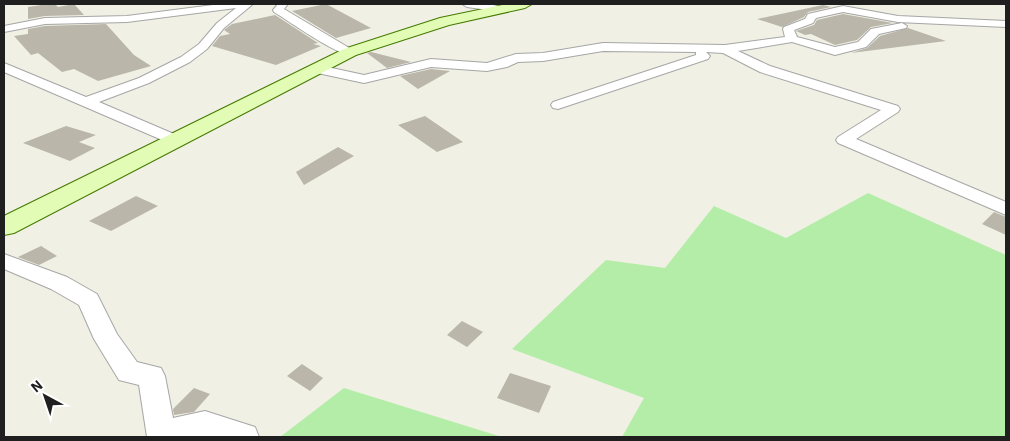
<svg xmlns="http://www.w3.org/2000/svg" width="1010" height="441" viewBox="0 0 1010 441" font-family="'IBM Plex Sans',sans-serif">
  <style>
    .grass { fill: #b3eda8 }
    .building { fill: #bab6aa }
    .lines { fill: none; stroke-linecap: round; stroke-linejoin: round }
    .street-casing { stroke: #a6a6a6; stroke-width: 2 }
    .secondary-casing { stroke: #457b00; stroke-width: 2 }
    .street { fill: #fff; fill-rule: evenodd }
    .secondary { fill: #e2fcb6; fill-rule: evenodd }
  </style>
  <rect width="100%" height="100%" fill="#f0f0e4"/>
  <!-- grass -->
  <path class="grass" d="M868,193L1006,255V437H622L644,398L512,349L606,260L665,268L714,206L786,238Z
    M344,388L502,437H280Z"/>
  <!-- building -->
  <path class="building" d="M48,4H55L58,7L74,4L84,15L45,16L28,19V7Z
    M326,4L371,28L336,38L292,11Z
    M823,5L831,7L808,12L804,17L782,27L757,19Z
    M843,14L893,23L871,27L857,40L835,45L811,34L805,35L796,31L814,25L817,20Z
    M275,15L318,43L313,44L321,46L276,65L212,46L220,36L230,34L224,30L232,24Z
    M106,24L134,55L151,66L98,81L74,69L62,72L38,53L31,55L14,36L28,34V29L45,26Z
    M908,28L946,41L851,53L867,48L880,36Z
    M371,52L411,62L387,68L367,53Z
    M431,69L450,71L418,89L400,76Z
    M425,116L463,142L437,152L398,125Z
    M66,126L96,135L79,142L95,148L70,161L23,143Z
    M338,147L354,156L304,185L296,172Z
    M136,196L158,206L111,231L89,221Z
    M994,212L1006,217V235L982,224Z
    M41,246L57,256L39,265L18,257Z
    M462,321L483,332L467,347L447,335Z
    M302,364L323,378L310,391L287,376Z
    M510,373L551,386L539,413L497,398Z
    M194,388L210,394L194,412L174,415L173,409Z"/>
  <g class="lines">
    <!-- street casing -->
    <g class="street-casing">
      <path id="street" d="M221,4H253L224,28L207,49L190,62L149,83L99,102L181,137L183,140L181,143H169L4,72V63L86,97L139,78L181,57L199,44L217,23L236,8L127,22L45,24L4,32V26L45,18L127,16Z
        M278,4H288L284,9L356,52L354,55C340,58 289,21 274,12L273,10Z
        M462,4H486L506,7L507,9L502,12L467,7Z
        M843,6L898,16L1006,21V27L898,22L843,12L816,18L813,23L794,30L797,37L835,47L858,42L871,29L902,23L907,26L906,28L879,34L866,47L835,55L792,42L738,51L770,66L898,106L900,109L898,112L856,139L1006,202V215L838,143L836,140L838,137L881,110L760,72L723,53L706,52L710,56L708,59L558,109L553,108L551,105L553,102L696,55V52L603,51L543,61L518,62L507,67L487,71L431,67L364,83L313,72L312,69L318,65L364,75L431,59L487,63L516,54L543,53L603,43L725,45L785,37L783,29L784,27L805,19L808,14Z
        M4,254L67,277L97,294L117,334L137,362L161,368L165,376L173,418L205,411L255,427L259,437H147L139,385L119,380L94,339L79,305L51,289L4,269Z"/>
    </g>
    <!-- secondary casing -->
    <g class="secondary-casing">
      <path id="secondary" d="M507,4H532L525,8L449,25L356,55L14,233L4,235V216L344,49L440,18Z"/>
    </g>
    <!-- street -->
    <use href="#street" class="street"/>
    <!-- secondary -->
    <use href="#secondary" class="secondary"/>
  </g>
  <!-- border -->
  <rect width="1010" height="441" fill="none" stroke="#1f1f1f" stroke-width="10"/>
  <!-- north arrow -->
  <g transform="translate(45 396) rotate(320)" stroke="#ffffff" stroke-width="4" paint-order="stroke">
  <path d="M0-4L9 19L0 12L-9 19Z" fill="#1f1f1f"/>
  <text y="-8" font-size="14" font-weight="bold" text-anchor="middle" fill="#1f1f1f">N</text>
  </g>
</svg>
